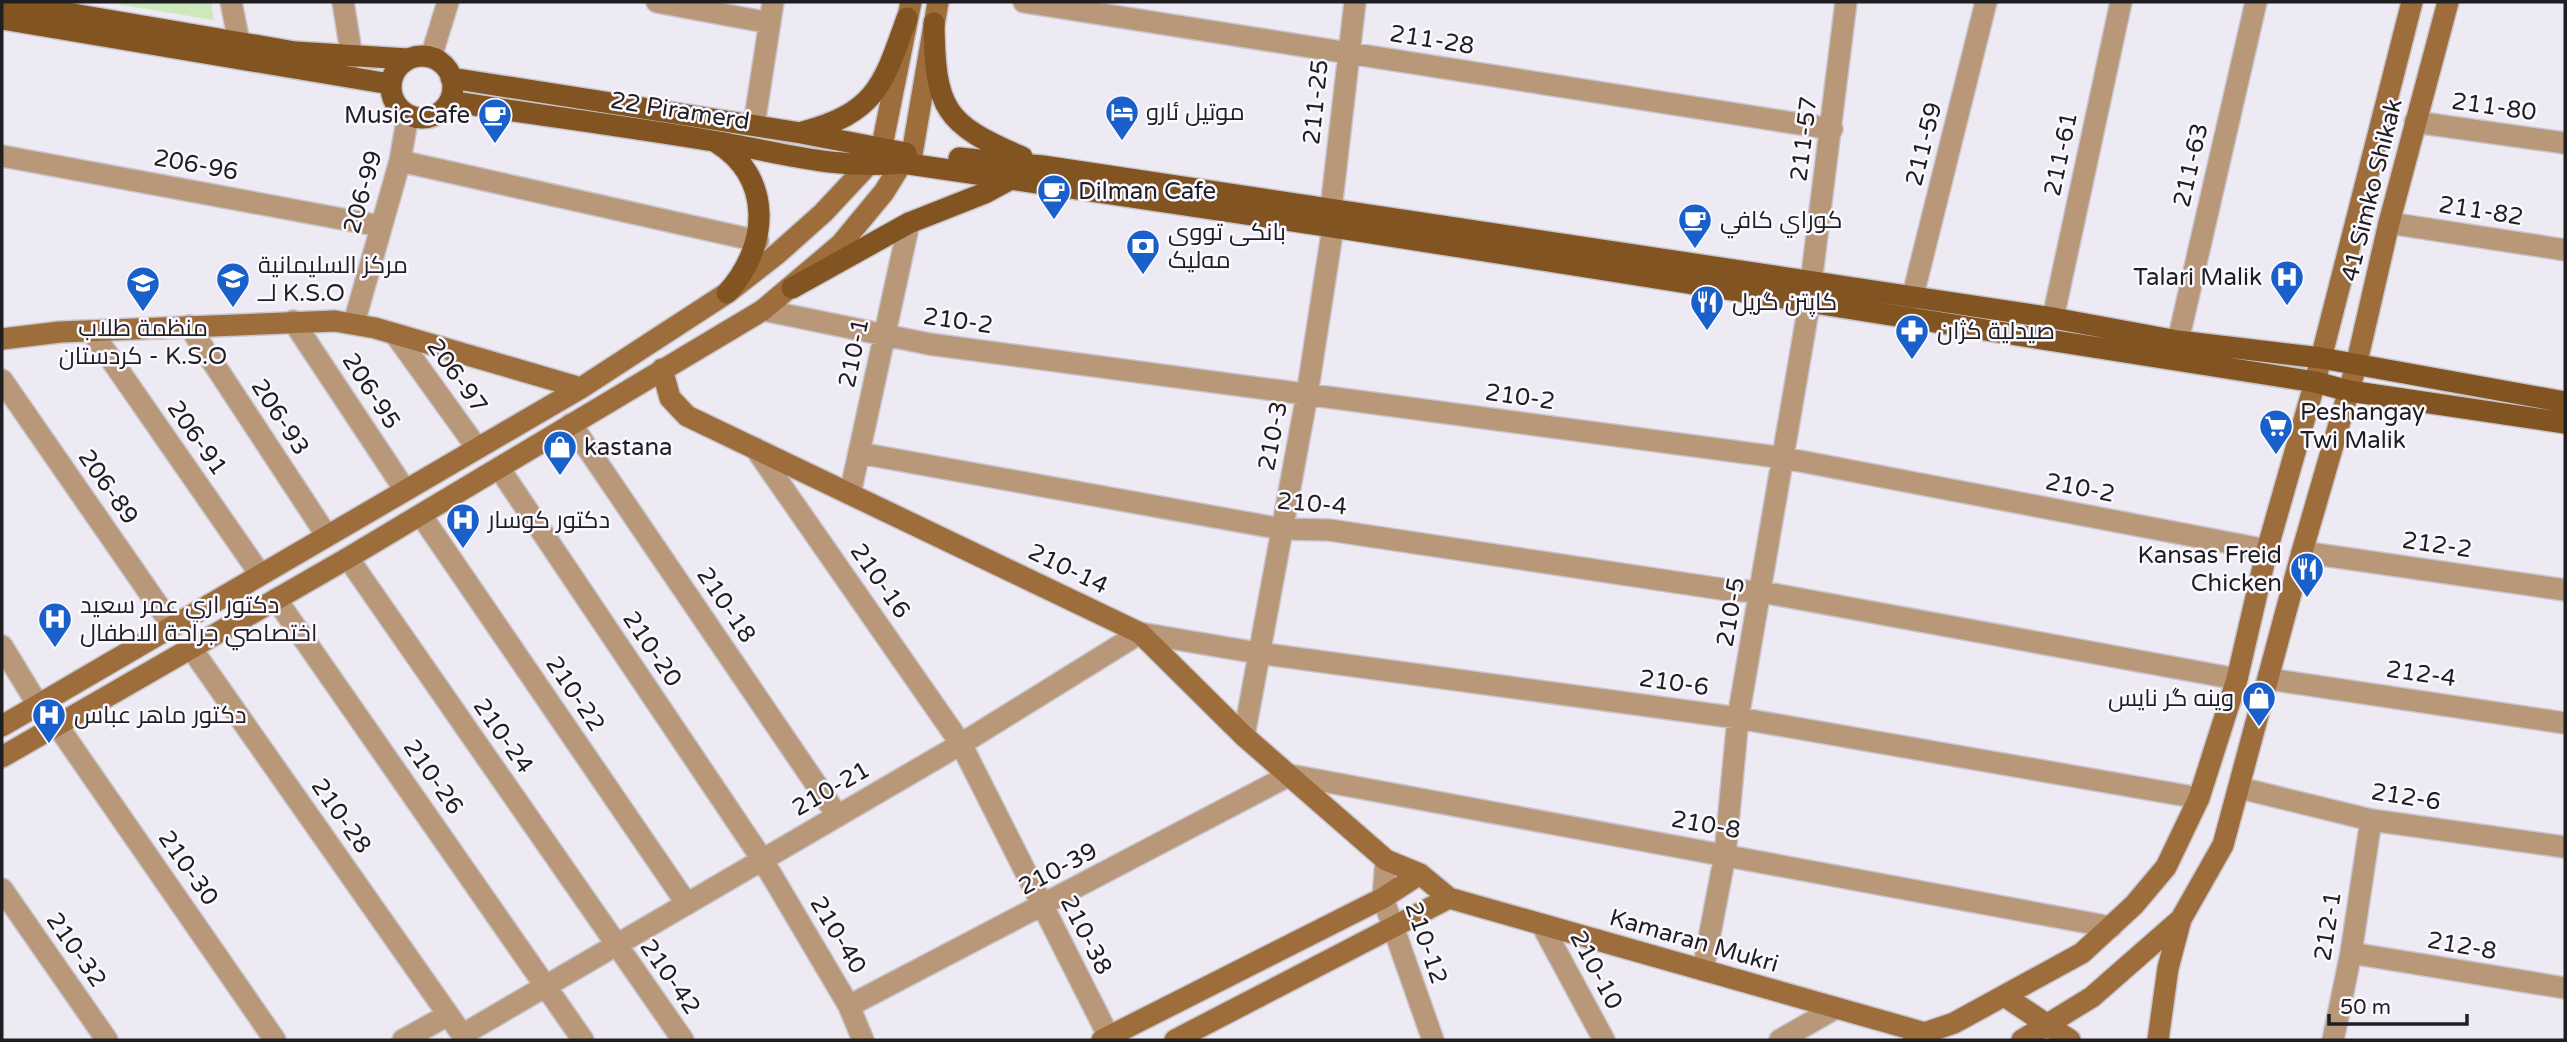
<svg xmlns="http://www.w3.org/2000/svg" width="2567" height="1042" viewBox="0 0 2567 1042" font-family="'Varela Round',Cairo,sans-serif">
  <style>
    .green { fill: #cee8be }
    .lines { fill: none; stroke-linecap: round; stroke-linejoin: round }
    .street-casing { stroke: #c8c5cd; stroke-width: 24 }
    .secondary-casing { stroke: #c8c5cd; stroke-width: 24 }
    .primary-casing { stroke: #c8c5cd; stroke-width: 24 }
    .street { stroke: #b89878; stroke-width: 21 }
    .secondary { stroke: #9d6e3c; stroke-width: 21 }
    .primary { stroke: #815421; stroke-width: 21 }
    .labels { text-anchor: middle; dominant-baseline: central; stroke-width: 5; stroke-linejoin: round; paint-order: stroke }
    .street-label { font-size: 24px; fill: #1f1e21; stroke: #fbf8ff }
    .poi-label { font-size: 24px; fill: #1f1e21; stroke: #fbf8ff; text-anchor: start }
  </style>
  <rect width="100%" height="100%" fill="#edeaf3"/>
  <!-- green -->
  <path class="green" d="M104,2H211L214,20Z"/>
  <g class="lines">
    <!-- street casing -->
    <g class="street-casing">
      <path id="street" d="M231,2L239,42
        M343,2L352,58
        M657,2L770,23
        M1024,2L1832,129
        M431,57L448,2
        M2415,122L2565,143
        M754,125L773,2
        M2,156L380,226
        M400,161L758,241
        M1331,209L1355,2
        M2389,223L2565,250
        M1811,283L1846,2
        M1912,299L1986,2
        M763,310L929,344L1784,458L2267,550
        M2053,318L2121,2
        M293,321L405,490
        M354,323L400,161L408,115
        M189,326L327,536
        M92,332L260,574
        M395,334L477,448
        M2178,341L2256,2
        M2,380L171,624
        M571,424L837,815
        M755,448L961,744L1109,1037
        M859,453L1282,529L1329,530L1728,590L1762,592L2237,679
        M499,468L762,859L849,1006L863,1040
        M850,494L909,223
        M421,515L687,904
        M2302,552L2565,590
        M348,558L683,1040
        M276,599L583,1040
        M2,646L38,705
        M191,648L466,1040
        M2269,679L2565,723
        M57,725L275,1040
        M1244,736L1307,395L1333,227
        M2240,788L2371,820L2565,847
        M1386,860L1383,898L1433,1040
        M2,889L107,1040
        M1542,925L1604,1040
        M2351,953L2565,988
        M1703,970L1725,855L1738,718L1809,305
        M849,1006L1290,775L2111,927
        M462,1035L961,744L1140,633L1258,653L1738,718L2199,798
        M403,1040L448,1015
        M1780,1040L1834,1009
        M2333,1040L2351,953L2371,820"/>
    </g>
    <!-- secondary casing -->
    <g class="secondary-casing">
      <path id="secondary" d="M2,339L60,332L335,321L375,328L581,388
        M662,369L670,398L687,416L1140,633L1244,736L1386,860L1420,874L1449,898L1925,1033
        M2,726L581,388L727,293L777,254L823,213L881,151L911,2
        M2,757L348,558L763,310L841,244L884,192L902,163L912,154L938,2
        M2006,997L2070,1040
        M1913,1037L1954,1023L2082,953L2134,905L2166,867L2199,798L2237,679L2267,550L2315,382L2412,2
        M1102,1040L1383,898L1420,874
        M1175,1040L1449,898
        M2022,1040L2092,997L2181,919L2223,845L2302,552L2356,366L2389,223L2448,2
        M2158,1040L2168,968L2181,919"/>
    </g>
    <!-- primary casing -->
    <g class="primary-casing">
      <path id="primary" d="M2,2L295,52L408,59
        M2,19L390,84
        M934,23C935,109 944,124 1022,157
        M391 87a31 31 0 1 1 62 0a31 31 0 1 1-62 0Z
        M451,78L801,133L906,153
        M449,105L461,103C545,116 629,127 713,141C779,152 834,170 902,163L1333,227L2315,382L2349,391L2565,423
        M803,132C876,112 883,86 907,18
        M716,142C774,178 769,247 727,293
        M959,158L1043,166L2053,318L2178,341L2321,358L2565,402
        M792,288L909,223L985,193L1011,179"/>
    </g>
    <!-- street -->
    <use href="#street" class="street"/>
    <!-- secondary -->
    <use href="#secondary" class="secondary"/>
    <!-- primary -->
    <use href="#primary" class="primary"/>
  </g>
  <!-- icons -->
  <defs>
    <g id="hotel-pin" transform="scale(1.75)"><path d="M0 17L-7.5 6A9.5 9.5 0 1 1 7.5 6Z" fill="#1960cb" stroke="#fbf8ff"/><path d="M-6-4.5h1.5V1H6V5H4.5V3h-9V5H-6ZM-4 0a1.8 1.8 0 1 1 3.6 0ZM.5 0V-2.5h3Q6-2.5 6 0Z" fill="#fff"/></g>
    <g id="cafe-pin" transform="scale(1.75)"><path d="M0 17L-7.5 6A9.5 9.5 0 1 1 7.5 6Z" fill="#1960cb" stroke="#fbf8ff"/><path d="M-5.5-4.5H6V0H3Q3 3.5 0 3.5H-2.5Q-5.5 3.5-5.5 0ZM3-3.2v2h1.7v-2ZM-6 4.5H4V6H-6Z" fill="#fff"/></g>
    <g id="bank-pin" transform="scale(1.75)"><path d="M0 17L-7.5 6A9.5 9.5 0 1 1 7.5 6Z" fill="#1960cb" stroke="#fbf8ff"/><path d="M-6-4H6V4H-6ZM0-2.3a2.3 2.3 0 1 0 0 4.6a2.3 2.3 0 1 0 0-4.6Z" fill="#fff"/></g>
    <g id="hospital-pin" transform="scale(1.75)"><path d="M0 17L-7.5 6A9.5 9.5 0 1 1 7.5 6Z" fill="#1960cb" stroke="#fbf8ff"/><path d="M-5-5h3v3.5h4V-5h3V5h-3V1.5h-4V5h-3Z" fill="#fff"/></g>
    <g id="university-pin" transform="scale(1.75)"><path d="M0 17L-7.5 6A9.5 9.5 0 1 1 7.5 6Z" fill="#1960cb" stroke="#fbf8ff"/><path d="M0-5L7-2L0 1L-7-2ZM-4 1L0 2.5L4 1V4Q0 6-4 4Z" fill="#fff"/></g>
    <g id="restaurant-pin" transform="scale(1.75)"><path d="M0 17L-7.5 6A9.5 9.5 0 1 1 7.5 6Z" fill="#1960cb" stroke="#fbf8ff"/><path d="M-5-6h1v4h1v-4h1v4h1v-4h1v5L-1.5 .5V6h-2V.5L-5-1ZM5-6V6H3V1.5H1.5Q1.5-4 5-6Z" fill="#fff"/></g>
    <g id="pharmacy-pin" transform="scale(1.75)"><path d="M0 17L-7.5 6A9.5 9.5 0 1 1 7.5 6Z" fill="#1960cb" stroke="#fbf8ff"/><path d="M-2-6h4v4h4v4h-4v4h-4v-4h-4v-4h4Z" fill="#fff"/></g>
    <g id="supermarket-pin" transform="scale(1.75)"><path d="M0 17L-7.5 6A9.5 9.5 0 1 1 7.5 6Z" fill="#1960cb" stroke="#fbf8ff"/><path d="M-6-5.5h2.5l.6 2H6L4.5 2H-2.5L-4.4-4H-6ZM-1.5 3.2a1.3 1.3 0 1 0 .1 0ZM3 3.2a1.3 1.3 0 1 0 .1 0Z" fill="#fff"/></g>
    <g id="shop-pin" transform="scale(1.75)"><path d="M0 17L-7.5 6A9.5 9.5 0 1 1 7.5 6Z" fill="#1960cb" stroke="#fbf8ff"/><path d="M-5-2.5h2.3a2.7 3.5 0 0 1 5.4 0H5L5.5 6h-11ZM-1.5-2.5h3a1.5 2.3 0 0 0-3 0Z" fill="#fff"/></g>
  </defs>
  <g fill-rule="evenodd">
    <use href="#hotel-pin" x="1122" y="112"/>
    <use href="#cafe-pin" x="495" y="115"/>
    <use href="#cafe-pin" x="1054" y="191"/>
    <use href="#cafe-pin" x="1695" y="220"/>
    <use href="#bank-pin" x="1143" y="246"/>
    <use href="#hospital-pin" x="2287" y="277"/>
    <use href="#university-pin" x="233" y="279"/>
    <use href="#university-pin" x="143" y="283"/>
    <use href="#restaurant-pin" x="1707" y="302"/>
    <use href="#pharmacy-pin" x="1912" y="331"/>
    <use href="#supermarket-pin" x="2276" y="426"/>
    <use href="#shop-pin" x="560" y="447"/>
    <use href="#hospital-pin" x="463" y="520"/>
    <use href="#restaurant-pin" x="2307" y="569"/>
    <use href="#hospital-pin" x="55" y="619"/>
    <use href="#shop-pin" x="2259" y="698"/>
    <use href="#hospital-pin" x="49" y="715"/>
  </g>
  <g class="labels">
    <!-- street labels -->
    <g class="street-label">
      <text transform="translate(1432 40) rotate(9)">211-28</text>
      <text transform="translate(1316 102) rotate(-84)">211-25</text>
      <text transform="translate(2494 107) rotate(8)">211-80</text>
      <text transform="translate(680 111) rotate(9)">22 Piramerd</text>
      <text transform="translate(1804 139) rotate(-83)">211-57</text>
      <text transform="translate(1924 144) rotate(-76)">211-59</text>
      <text transform="translate(2061 154) rotate(-78)">211-61</text>
      <text transform="translate(196 165) rotate(10)">206-96</text>
      <text transform="translate(2191 165) rotate(-77)">211-63</text>
      <text transform="translate(2372 190) rotate(-76)">41 Simko Shikak</text>
      <text transform="translate(363 192) rotate(-74)">206-99</text>
      <text transform="translate(2481 211) rotate(9)">211-82</text>
      <text transform="translate(958 321) rotate(8)">210-2</text>
      <text transform="translate(854 353) rotate(-78)">210-1</text>
      <text transform="translate(457 376) rotate(54)">206-97</text>
      <text transform="translate(371 391) rotate(57)">206-95</text>
      <text transform="translate(1520 397) rotate(8)">210-2</text>
      <text transform="translate(280 417) rotate(57)">206-93</text>
      <text transform="translate(1273 436) rotate(-79)">210-3</text>
      <text transform="translate(197 438) rotate(55)">206-91</text>
      <text transform="translate(108 487) rotate(55)">206-89</text>
      <text transform="translate(2080 488) rotate(11)">210-2</text>
      <text transform="translate(1312 504) rotate(5)">210-4</text>
      <text transform="translate(2437 545) rotate(8)">212-2</text>
      <text transform="translate(1068 569) rotate(26)">210-14</text>
      <text transform="translate(880 581) rotate(55)">210-16</text>
      <text transform="translate(726 605) rotate(56)">210-18</text>
      <text transform="translate(1731 612) rotate(-80)">210-5</text>
      <text transform="translate(652 649) rotate(56)">210-20</text>
      <text transform="translate(2421 674) rotate(8)">212-4</text>
      <text transform="translate(1674 683) rotate(8)">210-6</text>
      <text transform="translate(575 694) rotate(56)">210-22</text>
      <text transform="translate(503 736) rotate(55)">210-24</text>
      <text transform="translate(433 777) rotate(55)">210-26</text>
      <text transform="translate(831 789) rotate(-30)">210-21</text>
      <text transform="translate(2406 797) rotate(9)">212-6</text>
      <text transform="translate(341 816) rotate(55)">210-28</text>
      <text transform="translate(1706 825) rotate(10)">210-8</text>
      <text transform="translate(188 868) rotate(55)">210-30</text>
      <text transform="translate(1058 869) rotate(-28)">210-39</text>
      <text transform="translate(2328 926) rotate(-81)">212-1</text>
      <text transform="translate(838 935) rotate(59)">210-40</text>
      <text transform="translate(1086 935) rotate(63)">210-38</text>
      <text transform="translate(1694 941) rotate(16)">Kamaran Mukri</text>
      <text transform="translate(1426 943) rotate(71)">210-12</text>
      <text transform="translate(2462 946) rotate(10)">212-8</text>
      <text transform="translate(76 950) rotate(55)">210-32</text>
      <text transform="translate(1596 970) rotate(62)">210-10</text>
      <text transform="translate(670 977) rotate(55)">210-42</text>
    </g>
    <!-- poi labels -->
    <g class="poi-label">
      <text x="1146" y="112">موتیل ئارو</text>
      <text x="470" y="115" text-anchor="end">Music Cafe</text>
      <text x="1078" y="191">Dilman Cafe</text>
      <text x="1720" y="220">كوراي كافي</text>
      <text x="1168" y="232">بانکی تووی<tspan x="1168" dy="28">مه‌لیک</tspan></text>
      <text x="258" y="265">مرکز السلیمانیة<tspan x="258" dy="28">لــ K.S.O</tspan></text>
      <text x="2262" y="277" text-anchor="end">Talari Malik</text>
      <text x="1732" y="302">کاپتن گریل</text>
      <text x="143" y="328" text-anchor="middle">منظمة طلاب<tspan x="143" dy="28">كردستان - K.S.O</tspan></text>
      <text x="1937" y="331">صيدلية كژان</text>
      <text x="2300" y="412">Peshangay<tspan x="2300" dy="28">Twi Malik</tspan></text>
      <text x="584" y="447">kastana</text>
      <text x="488" y="520">دكتور كوسار</text>
      <text x="2282" y="555" text-anchor="end">Kansas Freid<tspan x="2282" dy="28">Chicken</tspan></text>
      <text x="80" y="605">دكتور اري عمر سعيد<tspan x="80" dy="28">اختصاصي جراحة الاطفال</tspan></text>
      <text x="2234" y="698" text-anchor="end">وینه گر نایس</text>
      <text x="74" y="715">دكتور ماهر عباس</text>
    </g>
  </g>
  <!-- border -->
  <rect width="2567" height="1042" fill="none" stroke="#1f1e21" stroke-width="7"/>
  <!-- scale -->
  <path d="M2329 1014v10h138v-10" fill="none" stroke="#1f1e21" stroke-width="3.5"/>
  <text x="2340" y="1014" font-size="21" fill="#1f1e21" stroke="#fbf8ff" stroke-width="5" paint-order="stroke">50 m</text>
</svg>
